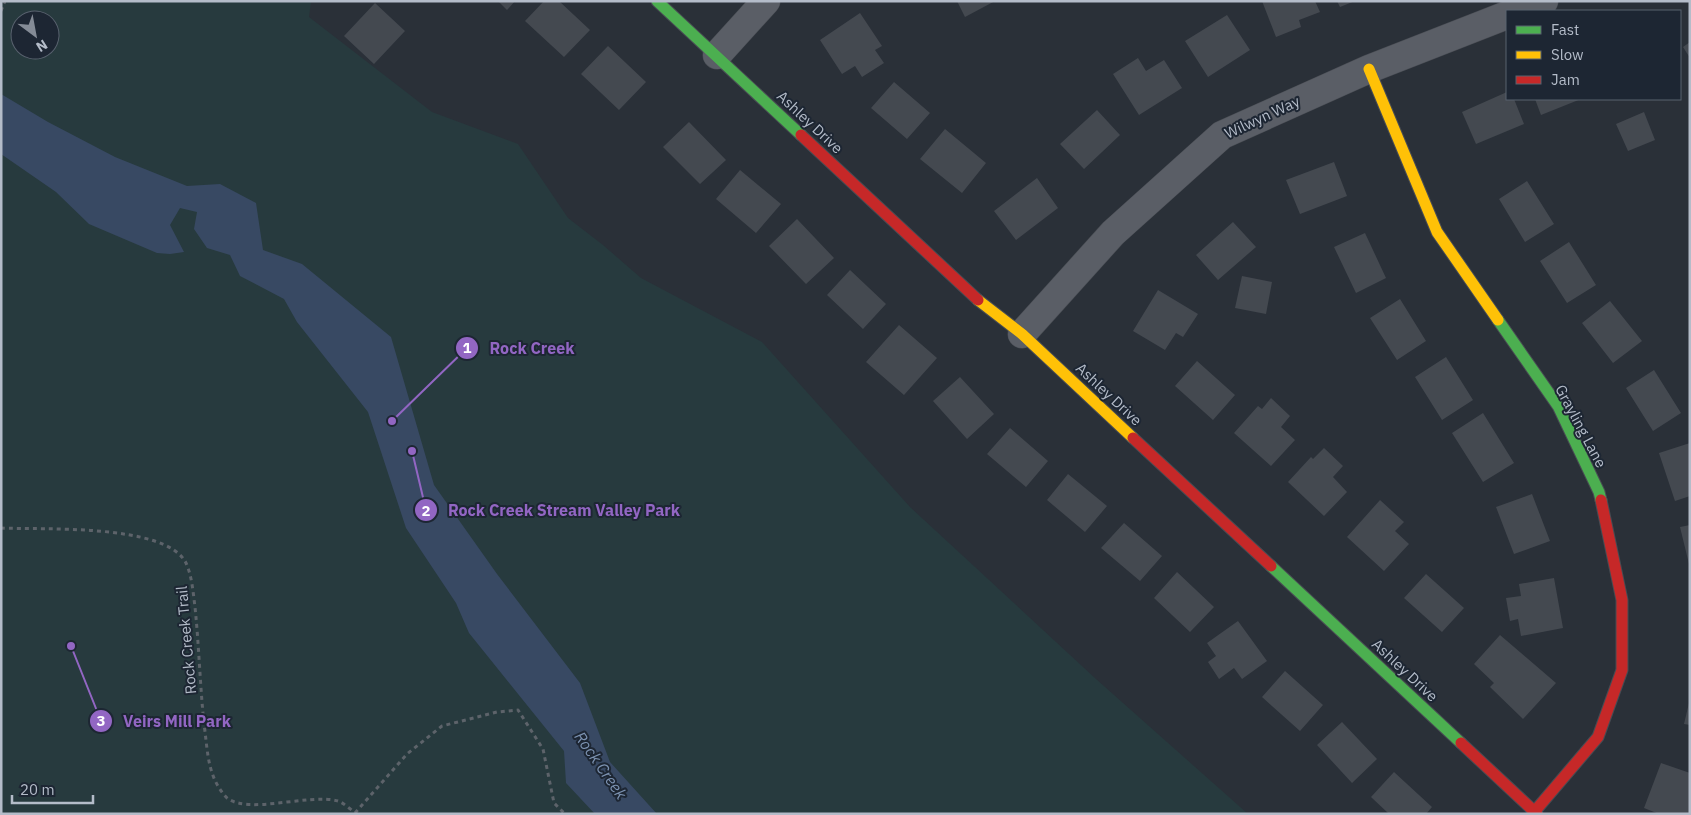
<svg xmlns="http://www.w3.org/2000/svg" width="1691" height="815" viewBox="0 0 1691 815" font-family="'IBM Plex Sans',sans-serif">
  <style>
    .green { fill: #273a3e; fill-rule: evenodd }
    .water { fill: #384963 }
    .building { fill: #444950 }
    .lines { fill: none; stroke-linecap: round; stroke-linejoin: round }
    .street-casing { stroke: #484c53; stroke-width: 29 }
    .fast-casing { stroke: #484c53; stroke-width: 13 }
    .slow-casing { stroke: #484c53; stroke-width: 13 }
    .jam-casing { stroke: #484c53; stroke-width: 13 }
    .path { stroke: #5d636a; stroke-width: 3; stroke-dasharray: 4 4; stroke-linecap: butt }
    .street { stroke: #5a5e66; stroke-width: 28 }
    .fast { stroke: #4caf50; stroke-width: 11 }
    .slow { stroke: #ffc107; stroke-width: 11 }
    .jam { stroke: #c62828; stroke-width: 11 }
    .labels { text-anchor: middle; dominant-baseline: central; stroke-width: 4; stroke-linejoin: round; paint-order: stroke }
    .street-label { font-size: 15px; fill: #b4bcc9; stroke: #1d2633 }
    .water-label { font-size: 16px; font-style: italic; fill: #7c92b1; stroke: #1d2633 }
    .leader { fill: none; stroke: #9266c3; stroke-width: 2 }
    .callout-dot { fill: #9266c3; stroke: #1d2633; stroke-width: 2 }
    .mark-label { font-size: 15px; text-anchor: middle; font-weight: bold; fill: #fff }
    .callout-label { font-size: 16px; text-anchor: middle; font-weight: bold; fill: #9266c3; stroke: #1d2633; stroke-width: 4; stroke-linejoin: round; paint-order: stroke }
  </style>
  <rect width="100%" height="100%" fill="#2a3038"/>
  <!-- green -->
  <path class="green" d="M1,1H311L309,17L432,112L518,144L568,218L603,245L641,278L762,342L910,507L1096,679L1248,814H1ZM20,20H50V50H20Z"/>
  <!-- water -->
  <path class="water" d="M1,94L48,122L115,157L187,186L220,184L256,203L263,250L302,264L391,337L434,485L497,574L580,683L610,762L657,814H595L566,783L564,751L469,633L456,603L406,528L368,412L297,322L284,299L240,276L230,255L207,248L194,229L197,212L180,208L170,225L184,252L170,254L157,253L89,224L56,192L1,154Z"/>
  <!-- building -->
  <path class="building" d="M498,1H515L507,10Z
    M544,1H559L590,30L564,57L525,21Z
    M957,1H995L965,17Z
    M1262,1H1315L1320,12L1299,20L1301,27L1276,37Z
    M1337,1H1355L1340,7Z
    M375,3L405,31L374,64L344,36Z
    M860,13L882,46L875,50L884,63L862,77L855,66L842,74L820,40Z
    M1227,15L1250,50L1208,77L1185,41Z
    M1690,42V58L1683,47Z
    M608,46L646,82L619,110L581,74Z
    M1138,58L1146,71L1164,60L1182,88L1139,115L1113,74Z
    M894,82L930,113L907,139L871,108Z
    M1507,92V99H1514L1524,124L1476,144L1462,112Z
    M1535,99H1581L1541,115Z
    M1097,110L1120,135L1084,169L1060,144Z
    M1644,112L1655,140L1628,151L1616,124Z
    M689,122L726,160L700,184L663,147Z
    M945,129L986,163L962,193L920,159Z
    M1334,162L1347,196L1300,214L1286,180Z
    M740,170L781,204L756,233L716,199Z
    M1037,178L1058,208L1016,240L994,211Z
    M1527,181L1554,224L1525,242L1499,199Z
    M797,219L834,258L806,284L769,246Z
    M1233,222L1256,247L1218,280L1196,255Z
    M1365,233L1386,278L1356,293L1334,247Z
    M1569,242L1596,285L1567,303L1540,261Z
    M850,270L886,304L863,329L827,295Z
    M1242,276L1272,282L1266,314L1235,308Z
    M1158,290L1198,314L1183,337L1176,333L1165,350L1133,331Z
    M1400,299L1426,341L1397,360L1370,318Z
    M1610,301L1642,341L1613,363L1582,323Z
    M899,325L937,358L904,395L866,362Z
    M1446,357L1473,400L1442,420L1415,377Z
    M1197,361L1235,395L1213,420L1175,386Z
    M1654,370L1681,413L1653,431L1626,388Z
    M960,377L994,414L967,439L933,401Z
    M1271,398L1290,416L1281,427L1295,440L1271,466L1234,433L1258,406L1262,409Z
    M1483,413L1514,463L1483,482L1452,433Z
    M1010,428L1048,461L1026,487L987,454Z
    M1690,443V496L1675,501L1659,453Z
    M1324,448L1343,466L1333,477L1347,492L1324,516L1288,482L1311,457L1313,459Z
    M1068,474L1107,506L1085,532L1047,500Z
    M1532,494L1550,541L1514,554L1496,507Z
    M1380,500L1404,522L1395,531L1409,544L1384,571L1347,537Z
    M1124,523L1162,556L1140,581L1101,548Z
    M1690,525V564H1689L1680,527Z
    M1177,572L1214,607L1190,632L1154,598Z
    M1426,574L1464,608L1442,632L1404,598Z
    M1554,578L1563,628L1521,636L1518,619L1510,621L1506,598L1521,596L1519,584Z
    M1238,621L1267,661L1242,679L1234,668L1219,679L1208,662L1216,656L1207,643Z
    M1500,635L1556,683L1523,719L1490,687L1494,683L1474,664Z
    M1285,671L1323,705L1300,731L1262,697Z
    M1689,703H1690V725L1684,724Z
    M1342,722L1377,759L1352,783L1317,745Z
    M1661,763L1690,773V814H1659L1644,808Z
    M1394,772L1432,807L1426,814H1386L1388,813L1371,797Z"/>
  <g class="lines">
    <!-- street casing -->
    <g class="street-casing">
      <path id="street" d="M1518,11L1544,1
        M717,55L766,1
        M1022,334L1113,233L1222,135L1369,69L1507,15"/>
    </g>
    <!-- fast casing -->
    <g class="fast-casing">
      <path id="fast" d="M657,1L801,135
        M1498,320L1558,406L1599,492L1601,500
        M1271,566L1461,743"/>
    </g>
    <!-- slow casing -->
    <g class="slow-casing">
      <path id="slow" d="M1369,69L1437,232L1498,320
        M978,300L1022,334L1133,438"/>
    </g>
    <!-- jam casing -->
    <g class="jam-casing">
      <path id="jam" d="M801,135L978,300
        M1133,438L1271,566
        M1461,743L1537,814
        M1535,811L1598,737L1622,670V600L1601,500"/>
    </g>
    <!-- path -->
    <path class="path" d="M1,11L5,1
      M1,528C41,530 166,523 186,563C192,576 193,592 195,607C199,646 200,685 204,724C208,752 207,777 227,798C249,815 309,793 338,801C344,803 351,810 357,814
      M355,813L407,754L442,726L497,712L518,710L543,749L554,803L565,814"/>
    <!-- street -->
    <use href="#street" class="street"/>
    <!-- fast -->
    <use href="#fast" class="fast"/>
    <!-- slow -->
    <use href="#slow" class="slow"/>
    <!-- jam -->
    <use href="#jam" class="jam"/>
  </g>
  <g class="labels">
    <!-- street labels -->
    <g class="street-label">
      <text transform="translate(1262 117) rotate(-25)">Wilwyn Way</text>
      <text transform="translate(810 122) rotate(43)">Ashley Drive</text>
      <text transform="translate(1109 394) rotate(43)">Ashley Drive</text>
      <text transform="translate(1581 426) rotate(62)">Grayling Lane</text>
      <text transform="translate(186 640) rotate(-95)">Rock Creek Trail</text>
      <text transform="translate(1405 670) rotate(43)">Ashley Drive</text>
    </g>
    <!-- water labels -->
    <g class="water-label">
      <text transform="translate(601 765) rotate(55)">Rock Creek</text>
    </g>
  </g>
  <!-- callouts -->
  <path class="leader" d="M392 421L467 348M412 451L426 510M71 646L101 721"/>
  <g class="callout-dot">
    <circle cx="392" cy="421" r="5"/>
    <circle cx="412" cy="451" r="5"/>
    <circle cx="71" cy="646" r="5"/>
    <circle cx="467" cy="348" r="12"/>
    <circle cx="426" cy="510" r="12"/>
    <circle cx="101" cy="721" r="12"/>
  </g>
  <g class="mark-label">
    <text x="467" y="353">1</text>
    <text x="426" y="516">2</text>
    <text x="101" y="726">3</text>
  </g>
  <g class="callout-label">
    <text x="532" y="354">Rock Creek</text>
    <text x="564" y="516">Rock Creek Stream Valley Park</text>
    <text x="177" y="727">Veirs Mill Park</text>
  </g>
  <!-- border -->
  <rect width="1691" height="815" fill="none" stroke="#b4bcc9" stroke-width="5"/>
  <!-- legend -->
  <rect x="1506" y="10" width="175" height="90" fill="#1d2633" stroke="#59626f"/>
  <rect x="1516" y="26" width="25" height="8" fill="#4caf50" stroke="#59626f"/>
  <text x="1551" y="35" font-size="15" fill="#b4bcc9">Fast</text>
  <rect x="1516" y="51" width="25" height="8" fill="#ffc107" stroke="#59626f"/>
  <text x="1551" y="60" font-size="15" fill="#b4bcc9">Slow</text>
  <rect x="1516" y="76" width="25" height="8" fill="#c62828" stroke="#59626f"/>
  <text x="1551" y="85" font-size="15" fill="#b4bcc9">Jam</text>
  <!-- north arrow -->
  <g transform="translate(35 35) rotate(148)"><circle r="24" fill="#1d2633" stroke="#59626f"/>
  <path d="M0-4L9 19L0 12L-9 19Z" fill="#848b96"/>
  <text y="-8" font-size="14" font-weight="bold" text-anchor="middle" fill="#b4bcc9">N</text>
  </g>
  <!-- scale -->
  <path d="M12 795v8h81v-8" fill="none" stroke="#b4bcc9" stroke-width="2.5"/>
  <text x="20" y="795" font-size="15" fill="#b4bcc9" stroke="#1d2633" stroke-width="4" paint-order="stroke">20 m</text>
</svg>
